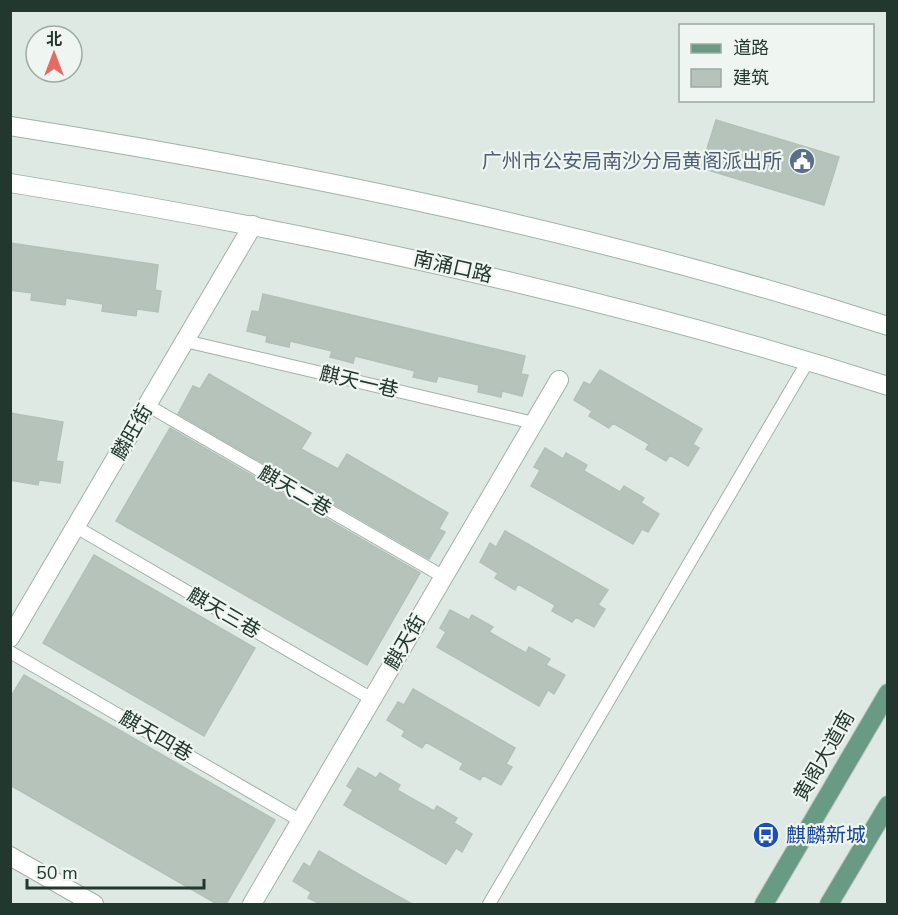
<svg xmlns="http://www.w3.org/2000/svg" width="898" height="915" viewBox="0 0 898 915" font-family="'Nunito Sans','Noto Sans SC',sans-serif">
  <style>
    .building { fill: #b5c3bb; stroke: #b2c1b8; stroke-width: 1.5 }
    .lines { fill: none; stroke-linecap: round; stroke-linejoin: round }
    .service-casing { stroke: #a3b0a9; stroke-width: 14 }
    .minor-casing { stroke: #a3b0a9; stroke-width: 20 }
    .secondary-casing { stroke: #9fb3a8; stroke-width: 20 }
    .primary-casing { stroke: #bdc3c0; stroke-width: 20 }
    .service { stroke: #fff; stroke-width: 12 }
    .minor { stroke: #fff; stroke-width: 18 }
    .secondary { stroke: #fff; stroke-width: 18 }
    .primary { stroke: #689a84; stroke-width: 18 }
    .labels { text-anchor: middle; dominant-baseline: central; stroke-width: 4.5; stroke-linejoin: round; paint-order: stroke }
    .service-label { font-size: 20px; fill: #4e5e75; stroke: #eff6f1; text-anchor: end }
    .street-label { font-size: 20px; fill: #22372d; stroke: #eff6f1 }
    .transit-label { font-size: 20px; fill: #164399; stroke: #eff6f1; text-anchor: start }
  </style>
  <rect width="100%" height="100%" fill="#dfe9e3"/>
  <!-- building -->
  <path class="building" d="M716,120L839,157L824,205L701,168Z
    M10,243L158,265L155,290L161,291L158,312L137,309L136,316L102,311L103,304L66,298L65,305L31,300L32,293L10,290Z
    M263,294L525,356L521,374L528,375L522,396L502,391L501,397L478,392L479,385L438,376L436,382L413,377L415,371L355,356L353,363L330,357L332,351L290,341L289,347L266,342L267,336L247,331L252,311L259,312Z
    M600,370L702,429L693,444L699,448L688,466L670,455L666,461L646,449L649,444L613,423L609,428L589,416L592,411L574,400L584,382L590,385Z
    M209,374L311,433L301,449L338,469L347,454L448,513L439,529L445,532L429,559L178,414L193,386L200,389Z
    M10,413L63,422L56,461L63,462L60,483L39,480L38,485L10,480Z
    M170,428L420,573L367,665L116,521Z
    M545,448L563,459L566,453L587,465L584,471L620,492L624,486L644,498L641,503L659,514L648,532L642,529L633,544L531,486L540,470L534,467Z
    M505,531L608,590L598,605L605,609L594,627L576,617L572,622L552,611L555,605L518,584L515,590L495,578L498,573L480,562L490,543L496,547Z
    M94,555L255,648L204,736L43,643Z
    M450,610L469,620L472,615L493,627L489,632L526,653L529,647L550,659L546,665L565,675L554,694L548,690L539,706L437,647L446,632L440,628Z
    M24,675L275,820L226,904H217L10,785V698Z
    M413,689L515,748L506,764L512,767L501,785L483,775L480,780L460,769L463,763L426,742L422,748L402,736L405,731L387,720L398,702L404,705Z
    M358,768L376,778L380,773L400,785L397,790L434,811L437,806L457,818L454,823L472,834L462,852L456,848L446,864L344,805L353,790L347,786Z
    M319,851L365,878L412,904H320L308,898L311,892L293,881L304,863L310,867Z"/>
  <g class="lines">
    <!-- service casing -->
    <g class="service-casing">
      <path id="service" d="M185,341L534,423
        M147,405L444,577
        M76,527L372,699
        M10,652L301,821
        M489,904L808,361"/>
    </g>
    <!-- minor casing -->
    <g class="minor-casing">
      <path id="minor" d="M10,638L253,225
        M10,856L94,904
        M252,904L559,380"/>
    </g>
    <!-- secondary casing -->
    <g class="secondary-casing">
      <path id="secondary" d="M10,126C307,173 601,234 888,326
        M10,183C307,231 601,294 888,386"/>
    </g>
    <!-- primary casing -->
    <g class="primary-casing">
      <path id="primary" d="M764,904L888,693
        M829,904L888,805"/>
    </g>
    <!-- service -->
    <use href="#service" class="service"/>
    <!-- minor -->
    <use href="#minor" class="minor"/>
    <!-- secondary -->
    <use href="#secondary" class="secondary"/>
    <!-- primary -->
    <use href="#primary" class="primary"/>
  </g>
  <!-- icons -->
  <defs>
    <g id="civic-disc" transform="scale(1.35)"><circle r="9.5" fill="#5c6f8a" stroke="#eff6f1"/><path d="M-.6-6.5H3V-4.5H.6V-3L4-1V1h2V6H-6V1h2V-1L-.6-3ZM-1.2 2.5V6h2.4V2.5Z" fill="#fff"/></g>
    <g id="bus-disc" transform="scale(1.35)"><circle r="9.5" fill="#1a4fb4" stroke="#eff6f1"/><path d="M-5-6H5V4H4V6H2V4H-2V6H-4V4H-5ZM-3.5-4V0h7V-4ZM-3.5 1.2v1.5H-2V1.2ZM2 1.2v1.5H3.5V1.2Z" fill="#fff"/></g>
  </defs>
  <g fill-rule="evenodd">
    <use href="#civic-disc" x="802" y="161"/>
    <use href="#bus-disc" x="766" y="835"/>
  </g>
  <g class="labels">
    <!-- service labels -->
    <g class="service-label">
      <text x="782" y="161">广州市公安局南沙分局黄阁派出所</text>
    </g>
    <!-- street labels -->
    <g class="street-label">
      <text transform="translate(453 267) rotate(13)">南涌口路</text>
      <text transform="translate(359 382) rotate(13)">麒天一巷</text>
      <text transform="translate(132 432) rotate(-60)">麟旺街</text>
      <text transform="translate(295 491) rotate(30)">麒天二巷</text>
      <text transform="translate(224 613) rotate(30)">麒天三巷</text>
      <text transform="translate(405 642) rotate(-60)">麒天街</text>
      <text transform="translate(156 736) rotate(30)">麒天四巷</text>
      <text transform="translate(824 756) rotate(-60)">黄阁大道南</text>
    </g>
    <!-- transit labels -->
    <g class="transit-label">
      <text x="786" y="835">麒麟新城</text>
    </g>
  </g>
  <!-- border -->
  <rect width="898" height="915" fill="none" stroke="#22372d" stroke-width="24"/>
  <!-- legend -->
  <rect x="679" y="24" width="195" height="78" fill="#eff6f1" stroke="#9daaa3" stroke-width="1.5"/>
  <rect x="691" y="44" width="30" height="9" fill="#689a84" stroke="#9daaa3" stroke-width="1.5"/>
  <text x="733" y="54" font-size="18" fill="#22372d">道路</text>
  <rect x="691" y="69" width="30" height="18" fill="#b5c3bb" stroke="#9daaa3" stroke-width="1.5"/>
  <text x="733" y="84" font-size="18" fill="#22372d">建筑</text>
  <!-- north arrow -->
  <g transform="translate(54 54)"><circle r="28" fill="#eff6f1" stroke="#9daaa3" stroke-width="1.5"/>
  <path d="M0-4.5L10 22L0 15L-10 22Z" fill="#e46b62"/>
  <text y="-9" font-size="16" font-weight="bold" text-anchor="middle" fill="#22372d">北</text>
  </g>
  <!-- scale -->
  <path d="M27 879v9h177v-9" fill="none" stroke="#22372d" stroke-width="3"/>
  <text x="36" y="879" font-size="18" fill="#22372d" stroke="#eff6f1" stroke-width="4.5" paint-order="stroke">50 m</text>
</svg>
